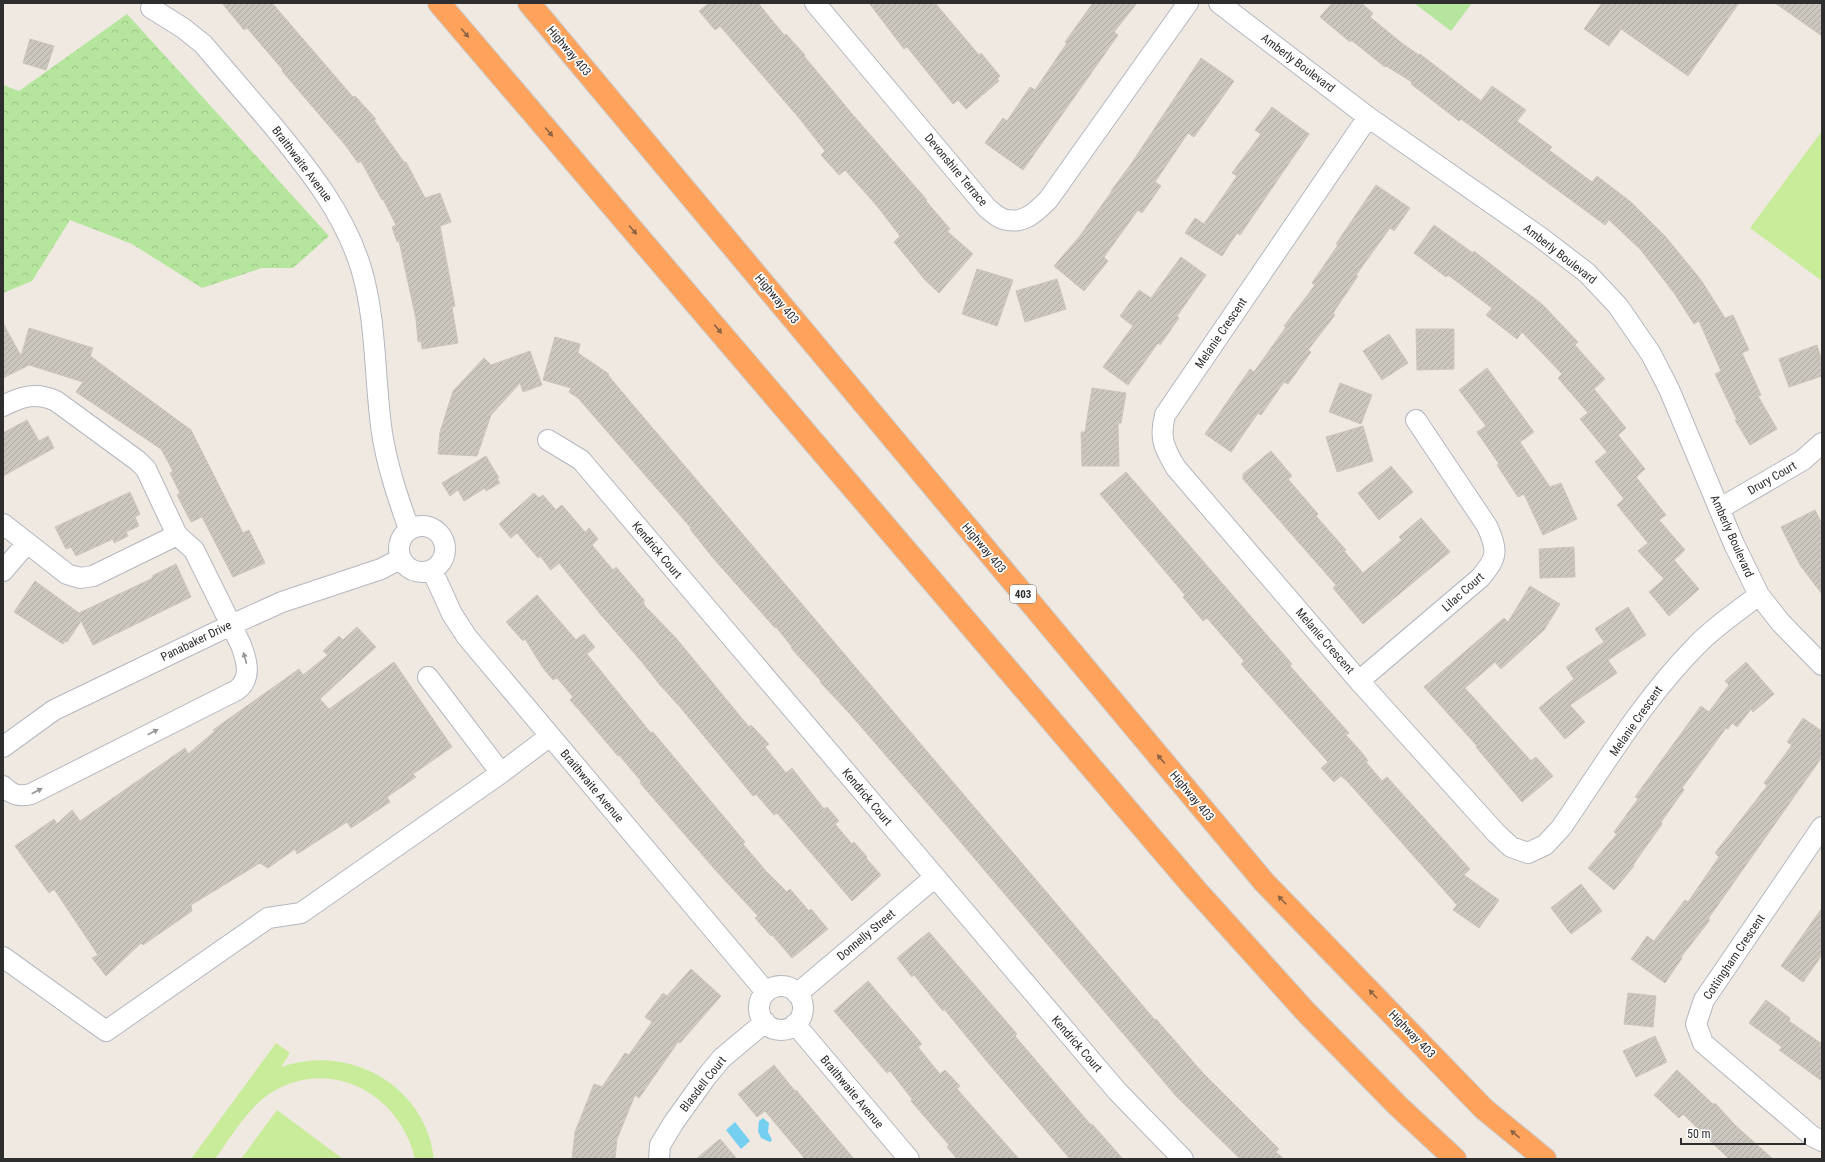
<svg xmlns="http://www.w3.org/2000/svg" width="1825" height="1162" viewBox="0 0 1825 1162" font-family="'Roboto Condensed',sans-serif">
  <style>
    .forest { fill: url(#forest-crowns) }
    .park { fill: #b6e59e }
    .pitch { fill: #c9ec9a }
    .water { fill: #75cff0 }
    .building { fill: url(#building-hatch); stroke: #cbc5ba }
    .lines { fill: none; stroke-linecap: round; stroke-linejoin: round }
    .minor-casing { stroke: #b4b7c1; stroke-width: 22 }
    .highway-casing { stroke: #c9c9c9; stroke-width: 24 }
    .minor { stroke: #fff; stroke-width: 20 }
    .highway { stroke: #ffa35c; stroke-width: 22 }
    .oneway { fill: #8c6343 }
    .oneway2 { fill: #969696 }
    .labels { text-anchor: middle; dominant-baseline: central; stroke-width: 3.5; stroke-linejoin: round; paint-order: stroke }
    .shield { fill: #fff; stroke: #6d6d6d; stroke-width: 1 }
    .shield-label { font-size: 11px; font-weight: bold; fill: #2e2e2e }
    .street-label { font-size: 12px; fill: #2e2e2e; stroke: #fff }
  </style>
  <defs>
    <pattern id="forest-crowns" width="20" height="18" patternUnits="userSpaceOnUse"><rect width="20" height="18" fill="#b6e59e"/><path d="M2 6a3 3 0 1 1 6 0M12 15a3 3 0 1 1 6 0" fill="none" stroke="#9dc588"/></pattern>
    <pattern id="building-hatch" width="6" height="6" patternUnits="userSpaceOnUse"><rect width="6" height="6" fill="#cbc7bf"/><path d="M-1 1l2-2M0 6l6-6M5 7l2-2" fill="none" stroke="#afaba4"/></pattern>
  </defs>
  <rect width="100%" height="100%" fill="#efe9e1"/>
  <!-- forest -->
  <path class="forest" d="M127,14L329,236L293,268H262L202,288L132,244L70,220L32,281L3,293V85L19,91Z"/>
  <!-- park -->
  <path class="park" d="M1414,3H1472L1451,31Z"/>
  <!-- pitch -->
  <path class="pitch" d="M1822,131V281L1750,228Z
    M276,1043L290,1053L281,1067C348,1043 426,1085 434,1159H415C400,1093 329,1055 269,1094C246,1110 231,1137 215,1159H191Z
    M277,1110L343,1159H241Z"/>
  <!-- water -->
  <path class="water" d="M763,1118L769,1123L768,1132L772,1140L770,1142L761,1138L758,1131L759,1121Z
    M735,1122L750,1141L741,1149L726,1130Z"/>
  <!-- building -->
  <path class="building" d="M222,3H272L353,97L355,96L376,119L374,120L404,162H406L425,198L440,193L451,222L440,226L455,306L452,307L458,343L422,349L421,341L418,342L416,319L399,241L397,242L392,227L396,225L383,199L382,200L361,161L358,163L346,146L282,71L283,70L247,28L244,30Z
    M709,3H758L785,36L786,34L805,55L804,56L853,115L927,200L926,201L950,229L947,231L973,254L939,293L925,280L894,242L900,236L877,206L845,170L839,175L821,155L825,151L799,118L720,26L715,30L699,11Z
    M869,3H935L979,55L981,53L1000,76L997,79L999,81L966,109L958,100L953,104L907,47L904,49Z
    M1093,3H1137L1114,32L1118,35L1023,170L985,143L1003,118L1007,121L1030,87L1035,90L1067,43L1065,42Z
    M1332,3H1361L1373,13L1370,17L1403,44L1419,55L1420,54L1481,101L1492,86L1526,110L1517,121L1552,147L1549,150L1592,182L1597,176L1631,202L1665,236L1701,280L1725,318L1733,315L1749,350L1742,353L1761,395L1758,396L1777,429L1750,445L1735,420H1737L1715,374L1721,371L1699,321L1694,324L1674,293L1640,249L1609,220L1605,225L1461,119L1459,121L1411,84L1412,82L1386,66L1385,67L1351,40L1350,42L1320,17Z
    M1602,3H1739L1688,76L1621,29L1609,46L1584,29Z
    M1775,3H1822V36Z
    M30,39L54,46L46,70L23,63Z
    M1201,58L1234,81L1194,137L1188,133L1155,182L1161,186L1142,213L1138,210L1104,257L1108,261L1084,291L1054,266L1079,237L1112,191H1111L1131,164Z
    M1272,107L1309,134L1240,235L1237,233L1222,256L1185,233L1195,218L1204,224L1237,176L1232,173L1261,134L1255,130Z
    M1376,185L1410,208L1394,231L1390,228L1356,275L1358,276L1333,313L1335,315L1308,350L1311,352L1288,384L1284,382L1261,415L1258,413L1231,452L1205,434L1250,369L1254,372L1286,327L1284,326L1315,285L1312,283L1338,245L1336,244Z
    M1434,225L1473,253L1474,251L1543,305L1578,342L1575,345L1605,379L1594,389L1626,428L1618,435L1645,469L1636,477L1666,515L1659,520L1685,550L1674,560L1699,589L1669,616L1649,592L1664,579L1638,551L1648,543L1617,505L1624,499L1595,462L1607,452L1580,419L1588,413L1558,378L1562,374L1522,332L1517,339L1486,315L1492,308L1448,275L1446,277L1414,253Z
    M1181,257L1206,275L1177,316L1179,318L1160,345L1158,343L1128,385L1103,367L1133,326L1120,316L1139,290L1151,298Z
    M977,269L1013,280L997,326L962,314Z
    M1057,279L1066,309L1025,322L1016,291Z
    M3,323L21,356L29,328L93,348L90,356L191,430L243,533L249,530L265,563L233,577L202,517L191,522L177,495L180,493L170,473L173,471L161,449L76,392L83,382L29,365L3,378Z
    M1416,329H1454V369L1417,370Z
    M1389,334L1408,363L1382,380L1363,351Z
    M555,337L580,344L578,353L609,374L608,375L628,399L1155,1020L1156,1019L1202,1072L1279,1149L1276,1152L1284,1159H1240L1176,1096L952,832L850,714L820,682L821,681L791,648L792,647L776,627L775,628L713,558L690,529L691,528L578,398L569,392L571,388L543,380Z
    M1817,345L1822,361V376L1789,387L1779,359Z
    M530,351L542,385L523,392L520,383L491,415L477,456L438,454L440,432L453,391L484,358L491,365Z
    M1487,368L1534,432L1520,442L1550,487L1561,483L1577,519L1543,535L1524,494L1518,497L1497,465L1499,464L1477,432L1486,426L1459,390Z
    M1340,383L1372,395L1361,424L1329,412Z
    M1092,388L1126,393L1121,423H1118L1119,466H1082L1081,432H1085Z
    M27,420L39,441L48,436L54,448L3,476V433Z
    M1363,426L1373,461L1337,472L1326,437Z
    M1271,451L1292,476L1288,479L1318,514L1316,516L1346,550L1344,551L1363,573L1402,540L1399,537L1421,518L1450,552L1363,624L1333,588L1336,585L1243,479V474Z
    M486,456L499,478L497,479L500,483L486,491L485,488L464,501L458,490L450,496L442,483Z
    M1391,466L1413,492L1379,520L1358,493Z
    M1126,472L1292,664L1290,666L1349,733L1346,735L1363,754L1368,761L1366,762L1382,781L1387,777L1470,869L1464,875L1499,900L1479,928L1453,910L1457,905L1347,781L1341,776L1334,782L1321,768L1328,762L1263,689L1241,664L1244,661L1207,618L1203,621L1183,597L1185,595L1100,494Z
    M130,492L140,514L135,517L139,526L126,532L128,536L114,543L113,539L76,556L71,547L66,549L55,527Z
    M534,493L539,498L543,495L556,510L562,505L585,532L589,528L598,539L592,545L613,570L616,567L633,587L644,600V605L676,638L749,727L751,725L769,744L765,747L786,773L792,768L824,809L827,807L839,821L835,824L852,844L854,842L867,857L866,858L881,875L852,901L777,813L774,815L756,794L753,796L680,707L660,685L641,661L601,615L559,563L551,570L540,556L538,558L517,533L511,538L499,524Z
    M1815,510L1822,524V594L1800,565L1781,527Z
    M1574,547L1575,577L1540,578L1539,549Z
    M176,564L191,597L93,645L81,621L67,642L65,641L63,644L14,612L35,581L79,613L153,578L152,576Z
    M1530,586L1560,604L1544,630L1501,669L1495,662L1465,688L1531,761L1536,757L1553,776L1522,802L1476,747L1477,746L1424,687L1504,618L1508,622Z
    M537,595L576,640L584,634L595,647L587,654L651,733L653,732L745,842L743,844L765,870L787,892L790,889L809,911L811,909L828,929L792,958L772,935L771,936L755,918L758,916L718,873L640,783L641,781L619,755L618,756L579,710L570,700L573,697L557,678L553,680L543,668L525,639L523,641L506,622Z
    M1628,607L1646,635L1608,660L1617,673L1570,705L1585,722L1565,739L1539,708L1574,679L1566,667L1604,642L1595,629Z
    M357,627L376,647L320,699L329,709L394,662L452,747L413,774L416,777L387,797L390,802L351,828L347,822L297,854L295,849L268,868L260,863L191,905L192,911L143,945L141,943L106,976L92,958L98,955L54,889L49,893L15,846L54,819L57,824L72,810L80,821L185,748L188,754L215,731L213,730L299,669L303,675L328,655L323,651L339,636L343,640Z
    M1746,662L1774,694L1753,712L1751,709L1737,727L1732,723L1728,729L1726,728L1682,788L1684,790L1661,822L1662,824L1633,865L1634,866L1614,890L1588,868L1617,834L1614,832L1638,799L1635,797L1701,706L1709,712L1729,685L1725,681Z
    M1803,718L1822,731V757L1708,919L1710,920L1681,957L1682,958L1665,983L1631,959L1647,936L1654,941L1685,900L1688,902L1719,857L1715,853L1767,786L1764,783L1792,745L1787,742Z
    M1581,884L1602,911L1571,934L1551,908Z
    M1822,908V955L1803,982L1781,966Z
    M929,932L1017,1034L1015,1036L1091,1125L1092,1124L1123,1159H1070L989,1064L944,1009L943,1011L914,975L912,977L897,958Z
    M691,969L721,996L680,1043L678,1042L639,1098L635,1095L617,1139L615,1159H572L575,1132L594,1084L602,1087L625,1053L629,1055L652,1022L645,1017L663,993L667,996Z
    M868,981L922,1044L918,1047L940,1074L945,1070L960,1086L957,1089L1019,1159H957L947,1147L949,1145L911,1101L912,1099L890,1071L887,1073L834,1011Z
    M1628,993L1656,996L1653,1027L1624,1024Z
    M1766,1000L1790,1018L1789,1021L1822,1044V1081L1779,1050L1782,1047L1749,1023Z
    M1655,1036L1667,1062L1636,1077L1623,1051Z
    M774,1065L795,1091L796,1090L854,1159H805L765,1111L757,1117L738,1094Z
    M1677,1070L1714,1105L1715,1103L1736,1126L1773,1159H1729L1683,1114L1679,1118L1654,1095Z
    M720,1139L737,1159H696Z"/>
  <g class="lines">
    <!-- minor casing -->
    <g class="minor-casing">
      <path id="minor" d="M815,3L987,208C991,211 997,217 1003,219C1023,225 1035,213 1048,200L1188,3
        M1219,3L1368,117L1540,237L1587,273L1618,306L1651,354L1669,389L1734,544L1759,595L1781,623L1822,665
        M151,8L183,28L203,44C227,72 251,100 274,127C310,171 344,213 361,268C377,321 374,378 382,433C387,466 398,498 409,529
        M1368,117L1165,415C1159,438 1164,448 1176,468L1359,681L1496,833L1511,847L1528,853L1545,845L1561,828C1603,767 1644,698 1697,645C1715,626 1738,611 1759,595
        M3,406C22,396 36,392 56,401L138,461L146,469L177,535L194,550L241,645C247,661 252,678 237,690L31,794C19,797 12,795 3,786
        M548,440L581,460L1117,1091L1183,1159
        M1719,509L1803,460L1822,443
        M3,524L67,574L80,578L93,576L177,535
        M399 549a23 23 0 1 1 46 0a23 23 0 1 1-46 0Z
        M432,570L452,614L467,637L766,992
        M3,571L27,543
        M428,677L501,773
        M1359,681L1480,578C1498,557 1498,551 1487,526L1416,420
        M3,747L54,710L231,625L282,602L381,569L400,559
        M1822,827L1704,1000L1696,1024L1703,1043L1812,1136L1822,1141
        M3,957L106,1031L268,918L301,913L501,773L550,736
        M759 1008a22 22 0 1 1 44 0a22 22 0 1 1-44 0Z
        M797,994L935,877
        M795,1024L909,1159
        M659,1159L660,1145L674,1122L707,1076L722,1058L765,1022"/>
    </g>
    <!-- highway casing -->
    <g class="highway-casing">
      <path id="highway" d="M439,3L1196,890L1306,1012L1398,1106L1455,1159
        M529,3L1264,882L1484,1109L1545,1159"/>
    </g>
    <!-- minor -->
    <use href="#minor" class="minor"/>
    <!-- highway -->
    <use href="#highway" class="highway"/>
  </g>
  <!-- one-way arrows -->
  <defs><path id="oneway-solid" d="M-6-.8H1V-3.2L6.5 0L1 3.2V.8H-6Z"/></defs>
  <g class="oneway">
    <use href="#oneway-solid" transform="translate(465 33) rotate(50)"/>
    <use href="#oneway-solid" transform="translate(549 132) rotate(50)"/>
    <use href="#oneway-solid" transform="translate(633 230) rotate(50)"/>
    <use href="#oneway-solid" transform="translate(718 329) rotate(50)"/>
    <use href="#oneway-solid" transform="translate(1161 759) rotate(-130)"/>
    <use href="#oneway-solid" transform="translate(1282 900) rotate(-134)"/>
    <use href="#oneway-solid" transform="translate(1373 994) rotate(-134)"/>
    <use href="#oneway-solid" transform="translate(1515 1134) rotate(-140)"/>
  </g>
  <g class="oneway2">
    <use href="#oneway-solid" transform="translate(245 658) rotate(-105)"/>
    <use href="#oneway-solid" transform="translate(153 732) rotate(-27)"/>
    <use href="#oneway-solid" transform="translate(37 791) rotate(-27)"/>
  </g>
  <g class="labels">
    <!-- shield labels -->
    <rect class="shield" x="1010" y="585" width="26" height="18" rx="3"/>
    <g class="shield-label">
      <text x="1023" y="594">403</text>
    </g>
    <!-- street labels -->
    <g class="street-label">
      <text transform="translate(569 51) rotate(50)">Highway 403</text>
      <text transform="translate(1298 63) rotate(37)">Amberly Boulevard</text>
      <text transform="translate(302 164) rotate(53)">Braithwaite Avenue</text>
      <text transform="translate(956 170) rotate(50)">Devonshire Terrace</text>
      <text transform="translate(1560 254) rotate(38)">Amberly Boulevard</text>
      <text transform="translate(777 299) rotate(50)">Highway 403</text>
      <text transform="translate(1221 333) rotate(-56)">Melanie Crescent</text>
      <text transform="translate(1772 478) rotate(-30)">Drury Court</text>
      <text transform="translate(1732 536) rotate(66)">Amberly Boulevard</text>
      <text transform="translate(984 548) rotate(50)">Highway 403</text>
      <text transform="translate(657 550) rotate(50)">Kendrick Court</text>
      <text transform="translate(1463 592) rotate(-42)">Lilac Court</text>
      <text transform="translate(196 641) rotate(-26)">Panabaker Drive</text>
      <text transform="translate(1325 641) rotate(49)">Melanie Crescent</text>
      <text transform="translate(1636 721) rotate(-55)">Melanie Crescent</text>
      <text transform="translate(592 786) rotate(50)">Braithwaite Avenue</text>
      <text transform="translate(1192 796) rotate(50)">Highway 403</text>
      <text transform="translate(867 797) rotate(50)">Kendrick Court</text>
      <text transform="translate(866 935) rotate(-40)">Donnelly Street</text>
      <text transform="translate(1734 957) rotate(-56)">Cottingham Crescent</text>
      <text transform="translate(1412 1034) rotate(46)">Highway 403</text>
      <text transform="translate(1077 1044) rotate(49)">Kendrick Court</text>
      <text transform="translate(703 1084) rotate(-52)">Blasdell Court</text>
      <text transform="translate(852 1092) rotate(50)">Braithwaite Avenue</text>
    </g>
  </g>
  <!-- border -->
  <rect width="1825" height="1162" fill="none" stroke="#2e2e2e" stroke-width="8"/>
  <!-- scale -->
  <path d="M1681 1138v6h124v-6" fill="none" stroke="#2e2e2e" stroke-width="2"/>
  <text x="1687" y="1138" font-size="12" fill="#2e2e2e" stroke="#ffffff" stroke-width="3" paint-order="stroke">50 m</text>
</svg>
